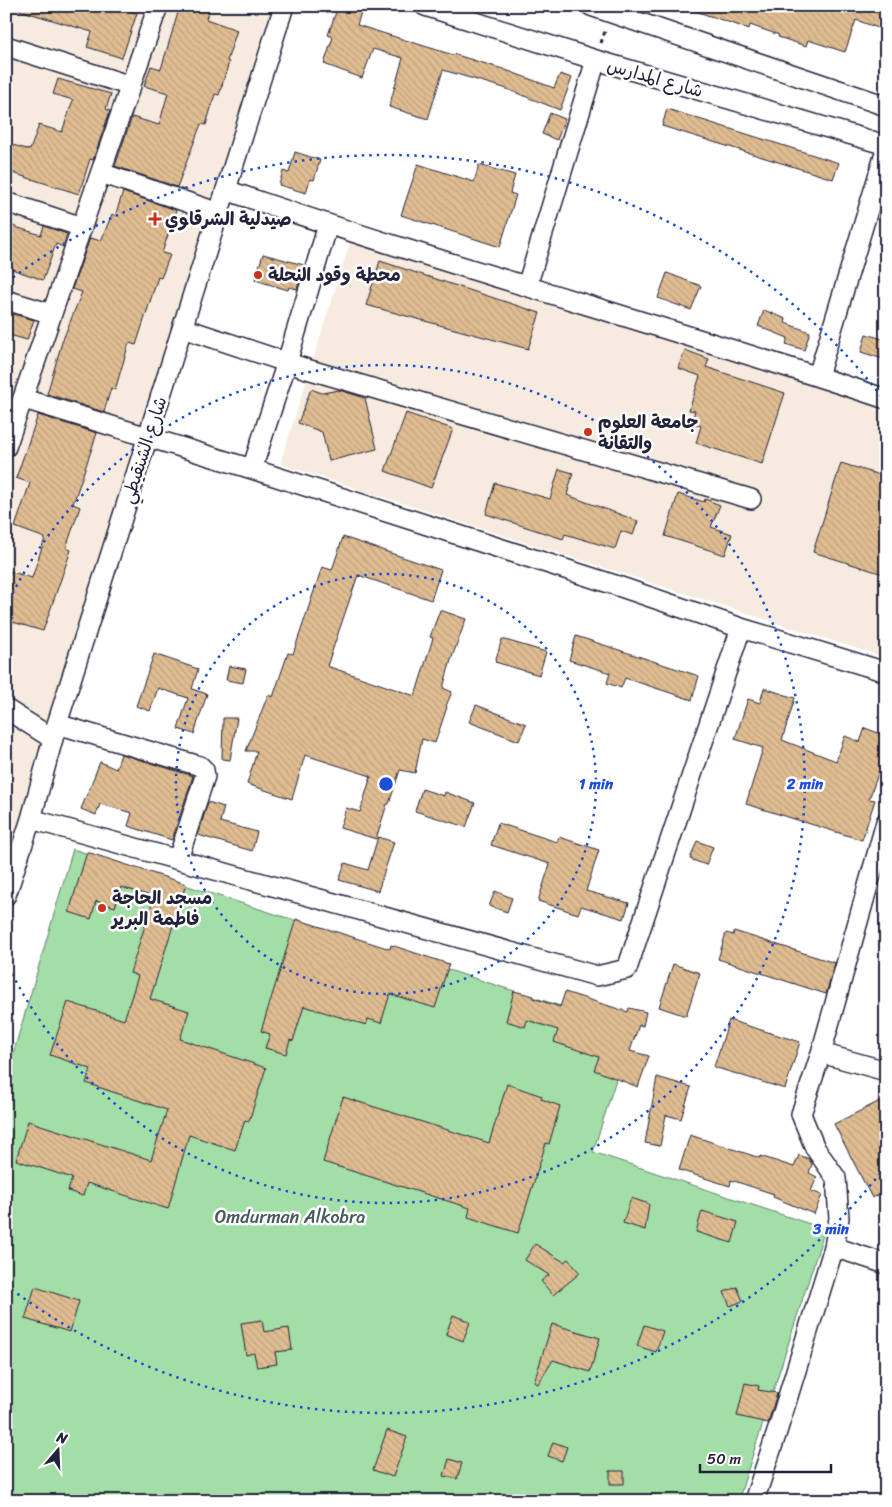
<svg xmlns="http://www.w3.org/2000/svg" width="892" height="1507" viewBox="0 0 892 1507" font-family="Sriracha,'Playpen Sans Arabic',sans-serif">
  <style>
    .built { fill: #f6ebde }
    .park { fill: #a2dea5; stroke: #628070 }
    .building { fill: url(#building-back-hatch); stroke: #22223b }
    .lines { fill: none; stroke-linecap: round; stroke-linejoin: round }
    .minor-casing { stroke: #22223b; stroke-width: 22 }
    .path { stroke: #22223b; stroke-width: 3; stroke-dasharray: 4 4; stroke-linecap: butt }
    .minor { stroke: #fff; stroke-width: 19 }
    .ring { fill: none; stroke: #1d4ed8; stroke-width: 2.5; stroke-dasharray: 2.5 5 }
    .poi-dot { fill: #c8321e; stroke: #fff; stroke-width: 2 }
    .labels { text-anchor: middle; dominant-baseline: central; stroke-width: 5; stroke-linejoin: round; paint-order: stroke }
    .street-label { font-size: 18px; fill: #22223b; stroke: #fff }
    .poi-label { font-size: 18px; font-weight: bold; fill: #22223b; stroke: #fff; text-anchor: start }
    .park-label { font-size: 18px; fill: #485a5b; stroke: #fff }
    .centre { fill: #1d4ed8; stroke: #fff; stroke-width: 2.5 }
    .ring-label { font-size: 15px; text-anchor: middle; font-weight: bold; fill: #1d4ed8; stroke: #fff; stroke-width: 5; stroke-linejoin: round; paint-order: stroke }
  </style>
  <defs>
    <pattern id="building-back-hatch" width="6" height="6" patternUnits="userSpaceOnUse" patternTransform="scale(1.25)"><rect width="6" height="6" fill="#e0bd91"/><path d="M-1 5l2 2M0 0l6 6M5-1l2 2" fill="none" stroke="#c0a27e"/></pattern>
  </defs>
  <rect width="100%" height="100%" fill="#fff"/>
  <filter id="ink" filterUnits="userSpaceOnUse"><feTurbulence type="fractalNoise" baseFrequency=".02" numOctaves="2"/><feDisplacementMap in="SourceGraphic" scale="10" xChannelSelector="R" yChannelSelector="G"/><feConvolveMatrix kernelMatrix="1 2 1 2 8 2 1 2 1" color-interpolation-filters="sRGB"/></filter>
  <g filter="url(#ink)">
    <!-- built -->
    <path class="built" d="M6,6H281L6,923Z
      M354,230L886,400V658L280,464Z"/>
    <!-- park -->
    <path class="park" d="M73,849L632,1029L593,1152L825,1229L738,1501H6V1078Z"/>
    <!-- building -->
    <path class="building" d="M19,6H115L137,13L122,58L87,47L92,32L19,10Z
      M180,6H210L206,19L237,30L227,61L229,62L219,95L215,94L206,125L201,124L177,187L115,166L132,117L159,125L168,93L144,86L151,66L161,69Z
      M338,6H363L357,25L453,55V54L503,69L554,88L560,74L572,78L560,110L504,88L443,70L428,119L389,107L403,58L373,49L362,78L324,64L333,37L328,35Z
      M690,6H886V25L882,24L881,29L856,20L845,52L808,40L806,46L778,37L779,35L750,25L749,29L689,9Z
      M58,79L111,94L106,109L110,111L93,160L90,159L79,194L6,171V143L30,150L39,125L62,132L73,100L53,94Z
      M667,109L839,163L833,179L662,126Z
      M550,113L565,119L557,140L542,134Z
      M295,152L320,160L314,180L310,179L306,193L279,185L283,171L289,173Z
      M418,164L474,182L479,165L515,175L510,193L516,195L500,247L401,215Z
      M123,192L176,210L162,253L170,255L161,278L158,277L136,345L129,343L115,390L111,388L104,412L47,394L62,342L82,292L72,289L90,238L101,241L112,214L115,216Z
      M6,224L41,235L44,226L67,234L63,247L56,244L43,280L6,267Z
      M263,254L304,265L297,289L289,287L288,290L255,280Z
      M380,261L540,313L528,349L366,305Z
      M667,273L701,286L691,310L658,298Z
      M764,310L786,319L785,323L810,332L804,350L786,344L788,338L758,326Z
      M6,312L34,320L27,340L6,334Z
      M866,334L886,340V360L861,352Z
      M685,350L709,359L706,367L785,393L762,464L696,443L701,426L691,423L695,411L689,410L700,376L678,368Z
      M311,389L322,393L339,390L365,398L377,449L329,461L322,432L298,423Z
      M406,413L453,429L431,488L385,471Z
      M38,415L97,433L73,504L80,507L66,548L71,550L43,631L6,620V570L32,578L45,538L15,527L30,483L16,478Z
      M841,463L886,477V575L813,552Z
      M559,469L573,473L567,495L638,521L633,535L621,531L615,549L565,534L563,539L486,514L495,483L550,499Z
      M678,494L704,502L705,499L720,505L711,527L732,534L725,555L665,536Z
      M343,537L441,570L431,600L358,575L327,666L415,696L433,638L430,637L440,610L466,619L451,660L443,688L452,692L446,706L447,707L435,743L422,739L415,773L400,770L389,804H387L376,839L340,828L346,808L360,812L371,776L305,755L292,799L247,784L257,751H246L268,695L273,697L288,653L293,654L322,567L332,570Z
      M576,636L699,676L692,700L625,678L621,688L607,683L610,673L569,660Z
      M502,639L546,652L539,675L495,662Z
      M154,654L198,669L192,689L207,694L194,734L178,729L188,698L158,688L150,711L136,706Z
      M229,666L246,669L243,683L226,680Z
      M764,688L795,698L782,740L836,761L845,736L860,742L865,728L886,736V752L869,799L875,800L862,840L746,804L763,748L735,739L748,699L760,703Z
      M476,705L526,724L519,741L469,722Z
      M223,718H237L230,760L222,759Z
      M121,754L193,776L172,840L128,826L132,813L100,804L96,815L81,809L100,762L116,769Z
      M422,789L444,796L445,792L475,803L466,827L415,811Z
      M208,802L224,807L220,822L257,832L252,851L198,835Z
      M498,823L557,842L559,837L599,850L586,891L629,903L624,919L581,906L578,914L538,901L550,864L491,845Z
      M378,837L394,842L378,891L339,880L345,863L368,870Z
      M697,841L713,847L706,865L690,859Z
      M87,852L186,884L150,999L189,1011L180,1039L266,1068L249,1121L245,1120L235,1150L189,1135L168,1209L87,1183L83,1196L68,1191L72,1178L16,1160L28,1121L151,1160L167,1110L86,1083L91,1069L50,1055L68,1002L124,1020L138,976L130,973L154,897L121,887L115,907L96,901L91,919L69,912Z
      M495,891L512,898L507,912L489,906Z
      M296,919L390,949L391,945L449,964L435,1008L390,994L381,1023L368,1019L366,1025L304,1006L293,1041L290,1040L286,1054L265,1048L270,1034L261,1031Z
      M734,931L835,963L826,994L718,959L726,933L733,935Z
      M673,964L700,973L686,1016L659,1007Z
      M514,991L534,996L533,998L560,1007L565,992L628,1012L629,1008L646,1012L643,1026L639,1025L630,1051L649,1056L638,1087L594,1070L599,1057L554,1042L558,1030L527,1020L525,1027L506,1021Z
      M729,1020L800,1042L785,1089L714,1067Z
      M657,1077L691,1087L681,1119L666,1115L660,1146L645,1143Z
      M507,1084L542,1096L541,1099L560,1106L549,1144L546,1143L518,1233L468,1217L470,1208L323,1162L343,1097L489,1143Z
      M886,1098V1191L872,1198L834,1124Z
      M690,1135L760,1158V1156L794,1167L799,1155L809,1159L812,1164L809,1173L817,1177L811,1191L822,1195L814,1214L773,1197L774,1194L731,1180L730,1186L679,1170Z
      M631,1198L649,1204L645,1230L623,1223Z
      M702,1211L738,1222L732,1243L696,1232Z
      M535,1244L564,1262L568,1259L580,1273L553,1295L541,1281L549,1275L525,1260Z
      M35,1287L79,1301L70,1332L25,1319Z
      M737,1287L743,1301L730,1306L724,1292Z
      M453,1315L470,1322L463,1341L446,1334Z
      M262,1320L264,1332L289,1328L292,1350L275,1352L277,1364L257,1367L254,1353L246,1355L241,1323Z
      M552,1324L600,1338L590,1372L553,1360L538,1384L534,1382Z
      M644,1325L663,1331L656,1352L637,1346Z
      M745,1383L759,1386L758,1390L777,1393L768,1423L737,1416Z
      M387,1430L407,1437L393,1477L373,1470Z
      M553,1442L567,1447L562,1461L548,1456Z
      M449,1459L462,1463L457,1479L444,1476Z
      M610,1471H624V1484H610Z"/>
    <g class="lines">
      <!-- minor casing -->
      <g class="minor-casing">
        <path id="minor" d="M425,6L596,60L886,145
          M591,6L886,106
          M6,46L131,86
          M101,173L219,213
          M226,190C444,265 667,326 886,399
          M6,202L82,227
          M527,286L596,60
          M6,300L52,314
          M183,328L307,369L751,499
          M818,376L886,150
          M24,399L252,469L615,585L741,628L886,672
          M6,447L158,6
          M252,469L287,362L328,225
          M6,709L53,739
          M57,724L200,766L204,770L205,776L178,859
          M31,819L597,976L627,969L741,628
          M6,895L31,819L57,724L284,6
          M821,1053L886,1071
          M834,1247L886,1264
          M754,1501L777,1432L834,1247L839,1218L836,1178L815,1148L801,1114L821,1053L886,822"/>
      </g>
      <!-- path -->
      <path class="path" d="M601,43L606,28"/>
      <!-- minor -->
      <use href="#minor" class="minor"/>
    </g>
  </g>
  <!-- distance rings -->
  <g class="ring">
    <circle cx="386" cy="784" r="210"/>
    <path d="M6 607A419 419 0 1 1 6 961"/>
    <path d="M885 1167A629 629 0 0 1 7 1286M7 282A629 629 0 0 1 885 401"/>
  </g>
  <!-- markers -->
  <g class="poi-dot">
    <path d="M152.5 211.5h5v5h5v5h-5v5h-5v-5h-5v-5h5z"/>
    <circle cx="258" cy="275" r="5"/>
    <circle cx="588" cy="432" r="5"/>
    <circle cx="102" cy="908" r="5"/>
  </g>
  <g class="labels">
    <!-- street labels -->
    <g class="street-label">
      <text transform="translate(655 78) rotate(16)">شارع المدارس</text>
      <text transform="translate(144 450) rotate(-72)">شارع الشنقيطي</text>
    </g>
    <!-- poi labels -->
    <g class="poi-label">
      <text x="165" y="219">صيدلية الشرقاوي</text>
      <text x="268" y="275">محطة وقود النحلة</text>
      <text x="598" y="422">جامعة العلوم<tspan x="598" dy="21">والتقانة</tspan></text>
      <text x="112" y="898">مسجد الحاجة<tspan x="112" dy="21">فاطمة البرير</tspan></text>
    </g>
    <!-- park labels -->
    <g class="park-label">
      <text x="290" y="1217">Omdurman Alkobra</text>
    </g>
  </g>
  <circle cx="386" cy="784" r="8" class="centre"/>
  <g class="ring-label">
    <text x="596" y="789">1 min</text>
    <text x="805" y="789">2 min</text>
    <text x="831" y="1234">3 min</text>
  </g>
  <!-- margin -->
  <rect width="892" height="1507" fill="none" stroke="#fff" stroke-width="25"/>
  <rect x="12" y="12" width="867" height="1482" fill="none" stroke="#22223b" stroke-width="2" filter="url(#ink)"/>
  <!-- north arrow -->
  <g transform="translate(58 1450) rotate(19)" stroke="#ffffff" stroke-width="4" paint-order="stroke">
  <path d="M0-4L9 19L0 12L-9 19Z" fill="#22223b"/>
  <text y="-8" font-size="14" font-weight="bold" text-anchor="middle" fill="#22223b">N</text>
  </g>
  <!-- scale -->
  <path d="M700 1464v8h131v-8" fill="none" stroke="#22223b" stroke-width="2.5"/>
  <text x="707" y="1464" font-size="15" fill="#22223b" stroke="#ffffff" stroke-width="4" paint-order="stroke">50 m</text>
</svg>
